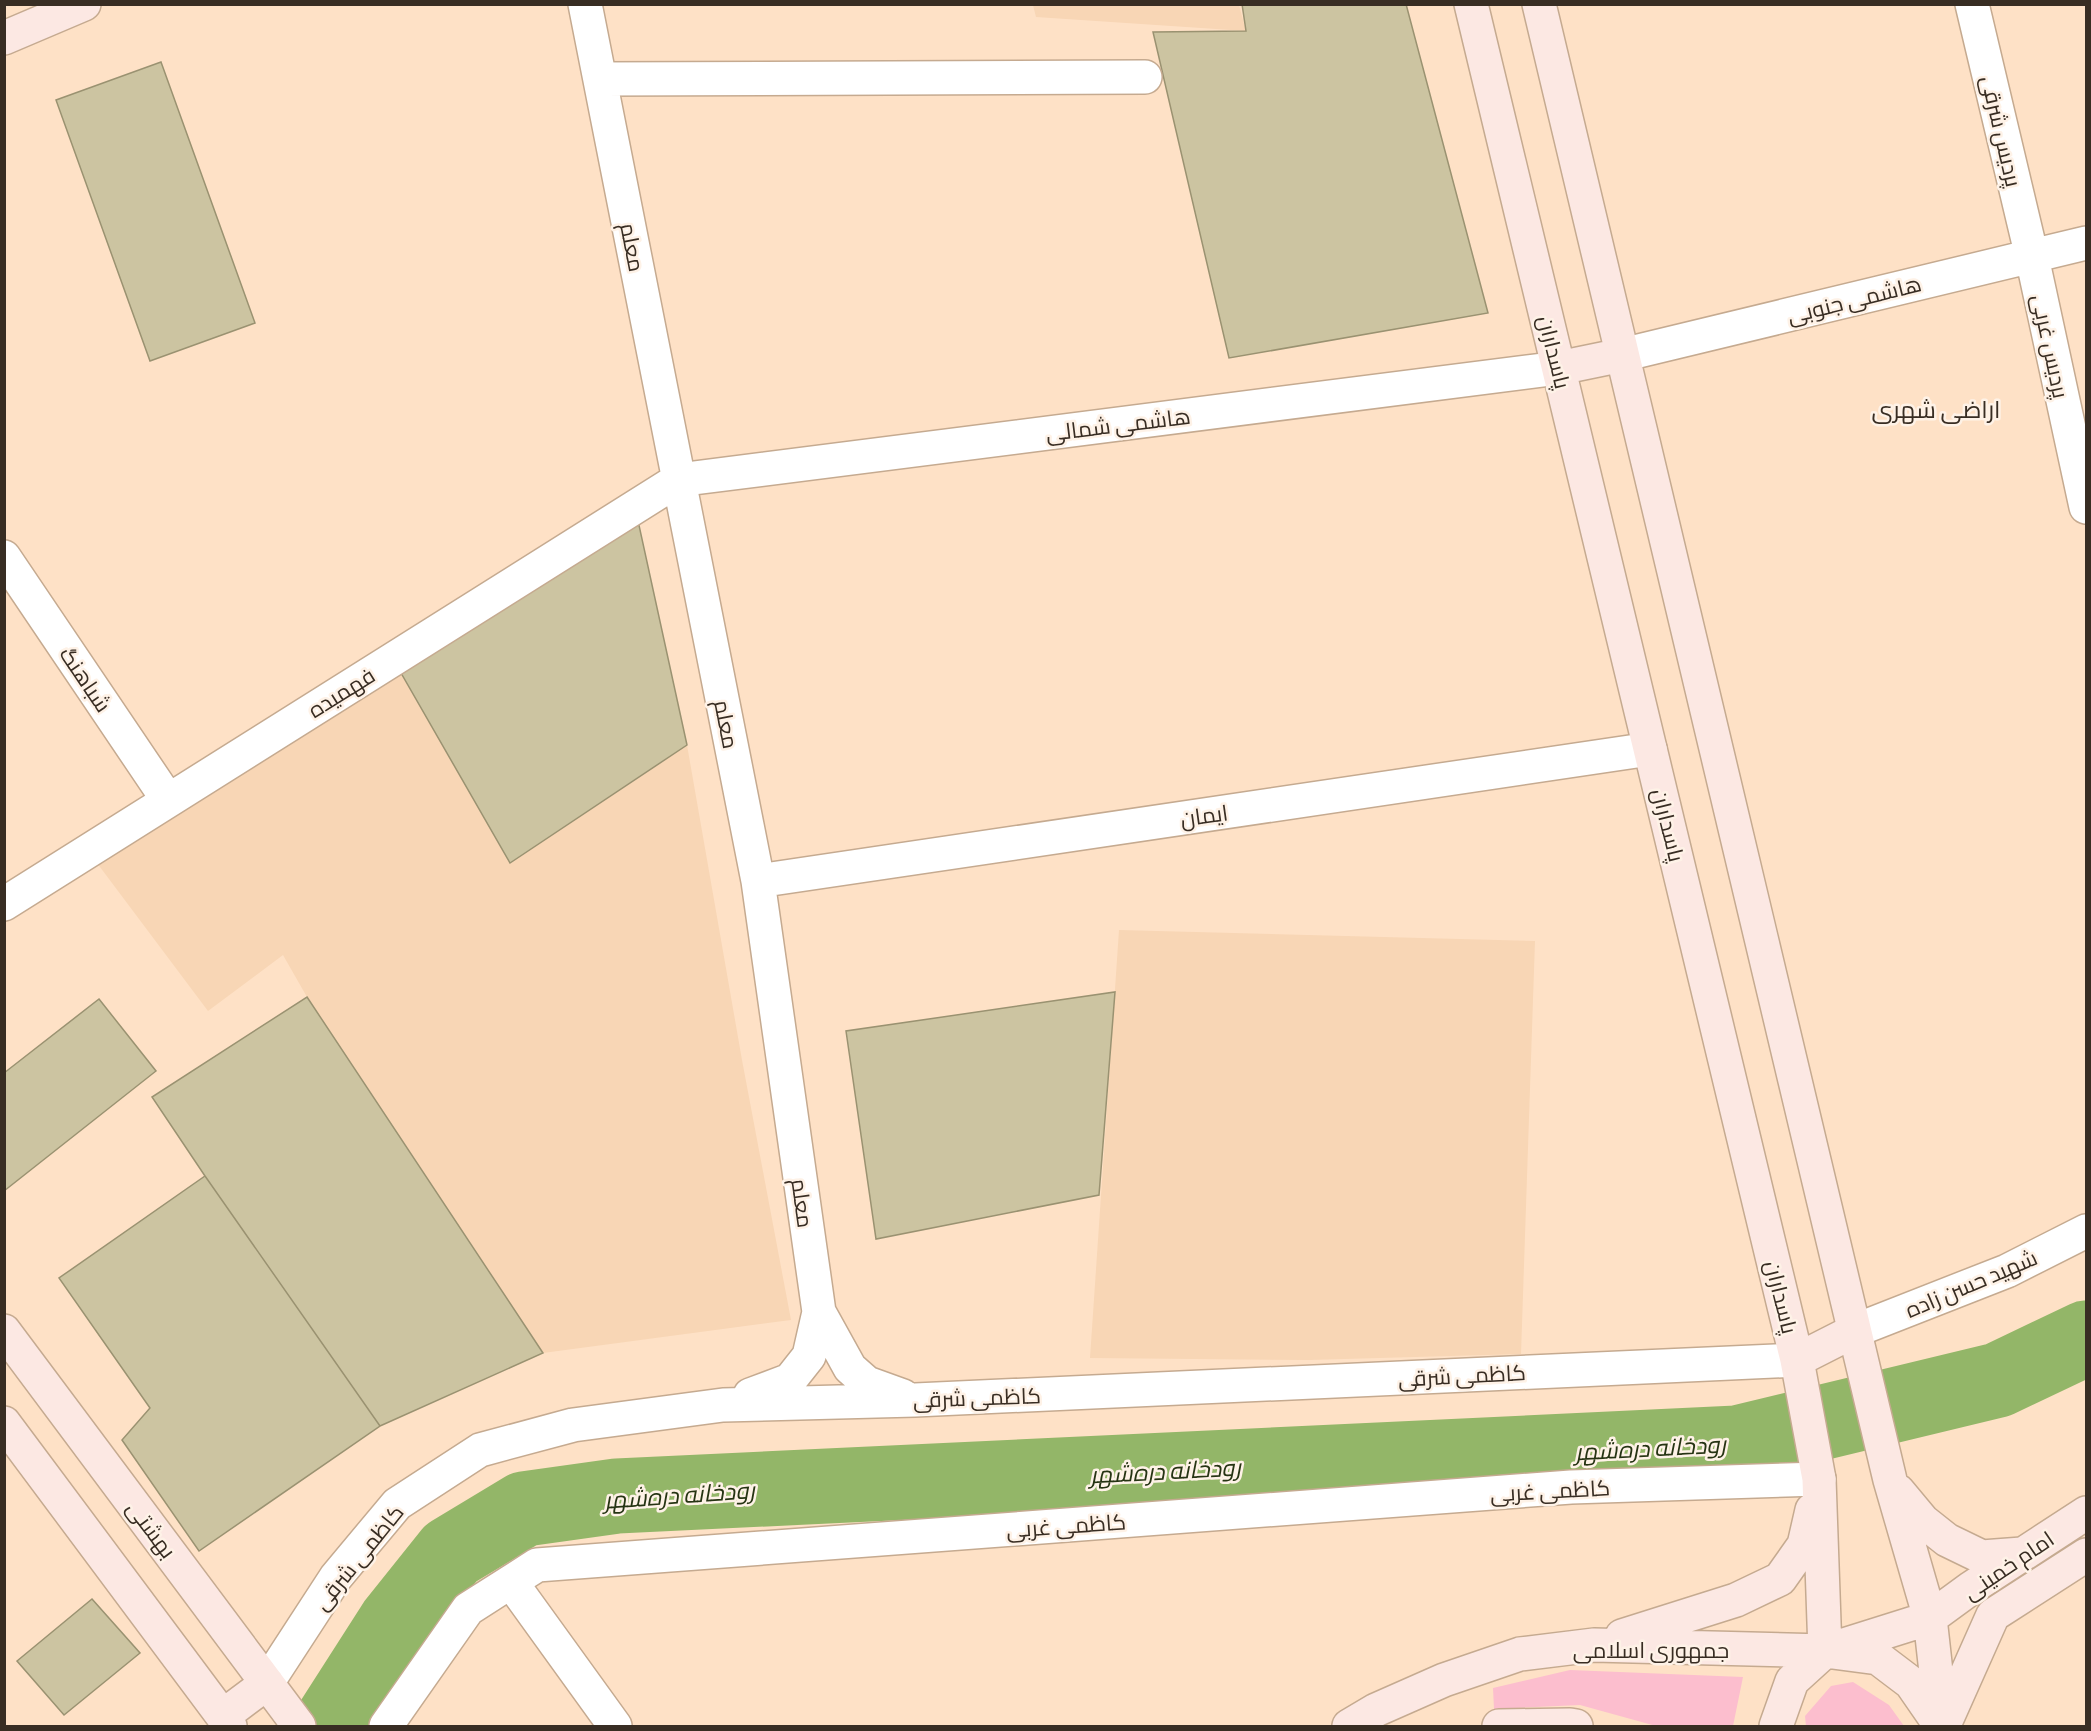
<svg xmlns="http://www.w3.org/2000/svg" width="2091" height="1731" viewBox="0 0 2091 1731" font-family="Commissioner,Cairo,sans-serif">
  <style>
    .built { fill: #f8d6b5 }
    .green { fill: #fcbece }
    .lines { fill: none; stroke-linecap: round; stroke-linejoin: round }
    .river { stroke: #93b668; stroke-width: 75 }
    .building { fill: #ccc4a1; stroke: #9a9271; stroke-width: 1.5 }
    .minor-casing { stroke: #c5aa90; stroke-width: 36 }
    .secondary-casing { stroke: #c5aa90; stroke-width: 36 }
    .minor { stroke: #fff; stroke-width: 33 }
    .secondary { stroke: #fce8e3; stroke-width: 33 }
    .labels { text-anchor: middle; dominant-baseline: central; stroke-width: 5; stroke-linejoin: round; paint-order: stroke }
    .street-label { font-size: 22px; fill: #382d23; stroke: #fef2e7 }
    .neighbourhood-label { font-size: 24px; fill: #382d23; stroke: #fef2e7 }
    .water-label { font-size: 24px; font-style: italic; fill: #263413; stroke: #fef2e7 }
  </style>
  <rect width="100%" height="100%" fill="#fee1c6"/>
  <!-- built -->
  <path class="built" d="M1033,5H1239L1246,31L1036,17Z
    M393,659L510,863L687,745L742,1060L791,1320L543,1353L307,997L283,955L208,1011L88,851Z
    M1119,930L1535,941L1521,1354L1309,1360L1090,1358Z"/>
  <!-- green -->
  <path class="green" d="M1570,1670L1743,1677L1733,1726H1656L1580,1705L1494,1709L1493,1688Z
    M1853,1682L1889,1705L1904,1726H1806L1805,1716L1831,1686Z"/>
  <g class="lines">
    <!-- river -->
    <path class="river" d="M329,1726L395,1623L451,1553L524,1509L617,1496L1737,1443L1998,1380L2086,1338"/>
  </g>
  <!-- building -->
  <path class="building" d="M1242,4H1406L1488,313L1229,358L1153,32L1246,31Z
    M161,62L255,323L150,361L56,100Z
    M635,507L687,745L510,863L393,659Z
    M1115,992L1099,1195L876,1239L846,1031Z
    M307,997L543,1353L380,1426L205,1176L152,1097Z
    M99,999L156,1071L4,1191V1073Z
    M205,1176L380,1426L199,1551L122,1440L150,1408L59,1278Z
    M92,1599L140,1653L64,1715L17,1661Z"/>
  <g class="lines">
    <!-- minor casing -->
    <g class="minor-casing">
      <path id="minor" d="M585,4L758,881L819,1312L850,1368L867,1383L903,1396
        M1972,4L2032,257L2086,507
        M600,79L1145,77
        M1622,355L2086,243
        M4,557L168,800
        M758,881L1650,749
        M4,904L678,480L1559,368
        M1854,1331L2007,1271L2086,1231
        M750,1395L790,1380L809,1356L819,1312
        M511,1582L615,1726
        M267,1683L336,1577L397,1504L480,1450L573,1425L723,1405L915,1400L1797,1360
        M386,1726L468,1609L537,1565L1571,1487L1819,1479"/>
    </g>
    <!-- secondary casing -->
    <g class="secondary-casing">
      <path id="secondary" d="M1471,4L1797,1360L1819,1479L1825,1651
        M1539,4L1890,1480L1930,1618L1942,1726
        M4,38L84,4
        M1559,368L1622,355
        M4,1331L299,1726
        M1797,1360L1854,1331
        M4,1423L230,1726
        M1898,1491L1923,1521L1947,1540L1982,1557L2022,1554
        M1622,1636L1736,1600L1780,1579L1804,1545L1812,1510
        M223,1716L267,1683
        M1944,1725L1993,1615L2086,1555
        M1349,1726L1376,1710L1444,1680L1520,1654L1594,1645L1825,1651L1930,1618L1971,1588L2086,1513
        M1499,1726L1570,1725L1576,1726
        M1776,1726L1792,1681L1825,1651L1878,1658L1911,1683L1940,1725"/>
    </g>
    <!-- minor -->
    <use href="#minor" class="minor"/>
    <!-- secondary -->
    <use href="#secondary" class="secondary"/>
  </g>
  <g class="labels">
    <!-- street labels -->
    <g class="street-label">
      <text transform="translate(2002 131) rotate(77)">پردیس شرقی</text>
      <text transform="translate(633 247) rotate(79)">معلم</text>
      <text transform="translate(1854 299) rotate(-14)">هاشمی جنوبی</text>
      <text transform="translate(2051 346) rotate(78)">پردیس غربی</text>
      <text transform="translate(1555 352) rotate(76)">پاسداران</text>
      <text transform="translate(1118 424) rotate(-7)">هاشمی شمالی</text>
      <text transform="translate(86 679) rotate(56)">شباهنگ</text>
      <text transform="translate(341 692) rotate(-32)">فهمیده</text>
      <text transform="translate(727 724) rotate(79)">معلم</text>
      <text transform="translate(1204 815) rotate(-8)">ایمان</text>
      <text transform="translate(1669 825) rotate(76)">پاسداران</text>
      <text transform="translate(803 1203) rotate(82)">معلم</text>
      <text transform="translate(1971 1283) rotate(-23)">شهید حسن زاده</text>
      <text transform="translate(1782 1297) rotate(76)">پاسداران</text>
      <text transform="translate(1462 1375) rotate(-3)">کاظمی شرقی</text>
      <text transform="translate(977 1397) rotate(-2)">کاظمی شرقی</text>
      <text transform="translate(1550 1490) rotate(-3)">کاظمی غربی</text>
      <text transform="translate(1066 1525) rotate(-4)">کاظمی غربی</text>
      <text transform="translate(152 1529) rotate(53)">بهشتی</text>
      <text transform="translate(358 1557) rotate(-51)">کاظمی شرقی</text>
      <text transform="translate(2008 1565) rotate(-34)">امام خمینی</text>
      <text x="1651" y="1649">جمهوری اسلامی</text>
    </g>
    <!-- neighbourhood labels -->
    <g class="neighbourhood-label">
      <text x="1936" y="408">اراضی شهری</text>
    </g>
    <!-- water labels -->
    <g class="water-label">
      <text transform="translate(1650 1447) rotate(-3)">رودخانه دره‌شهر</text>
      <text transform="translate(1165 1470) rotate(-3)">رودخانه دره‌شهر</text>
      <text transform="translate(679 1494) rotate(-4)">رودخانه دره‌شهر</text>
    </g>
  </g>
  <!-- border -->
  <rect width="2091" height="1731" fill="none" stroke="#382d23" stroke-width="12"/>
</svg>
